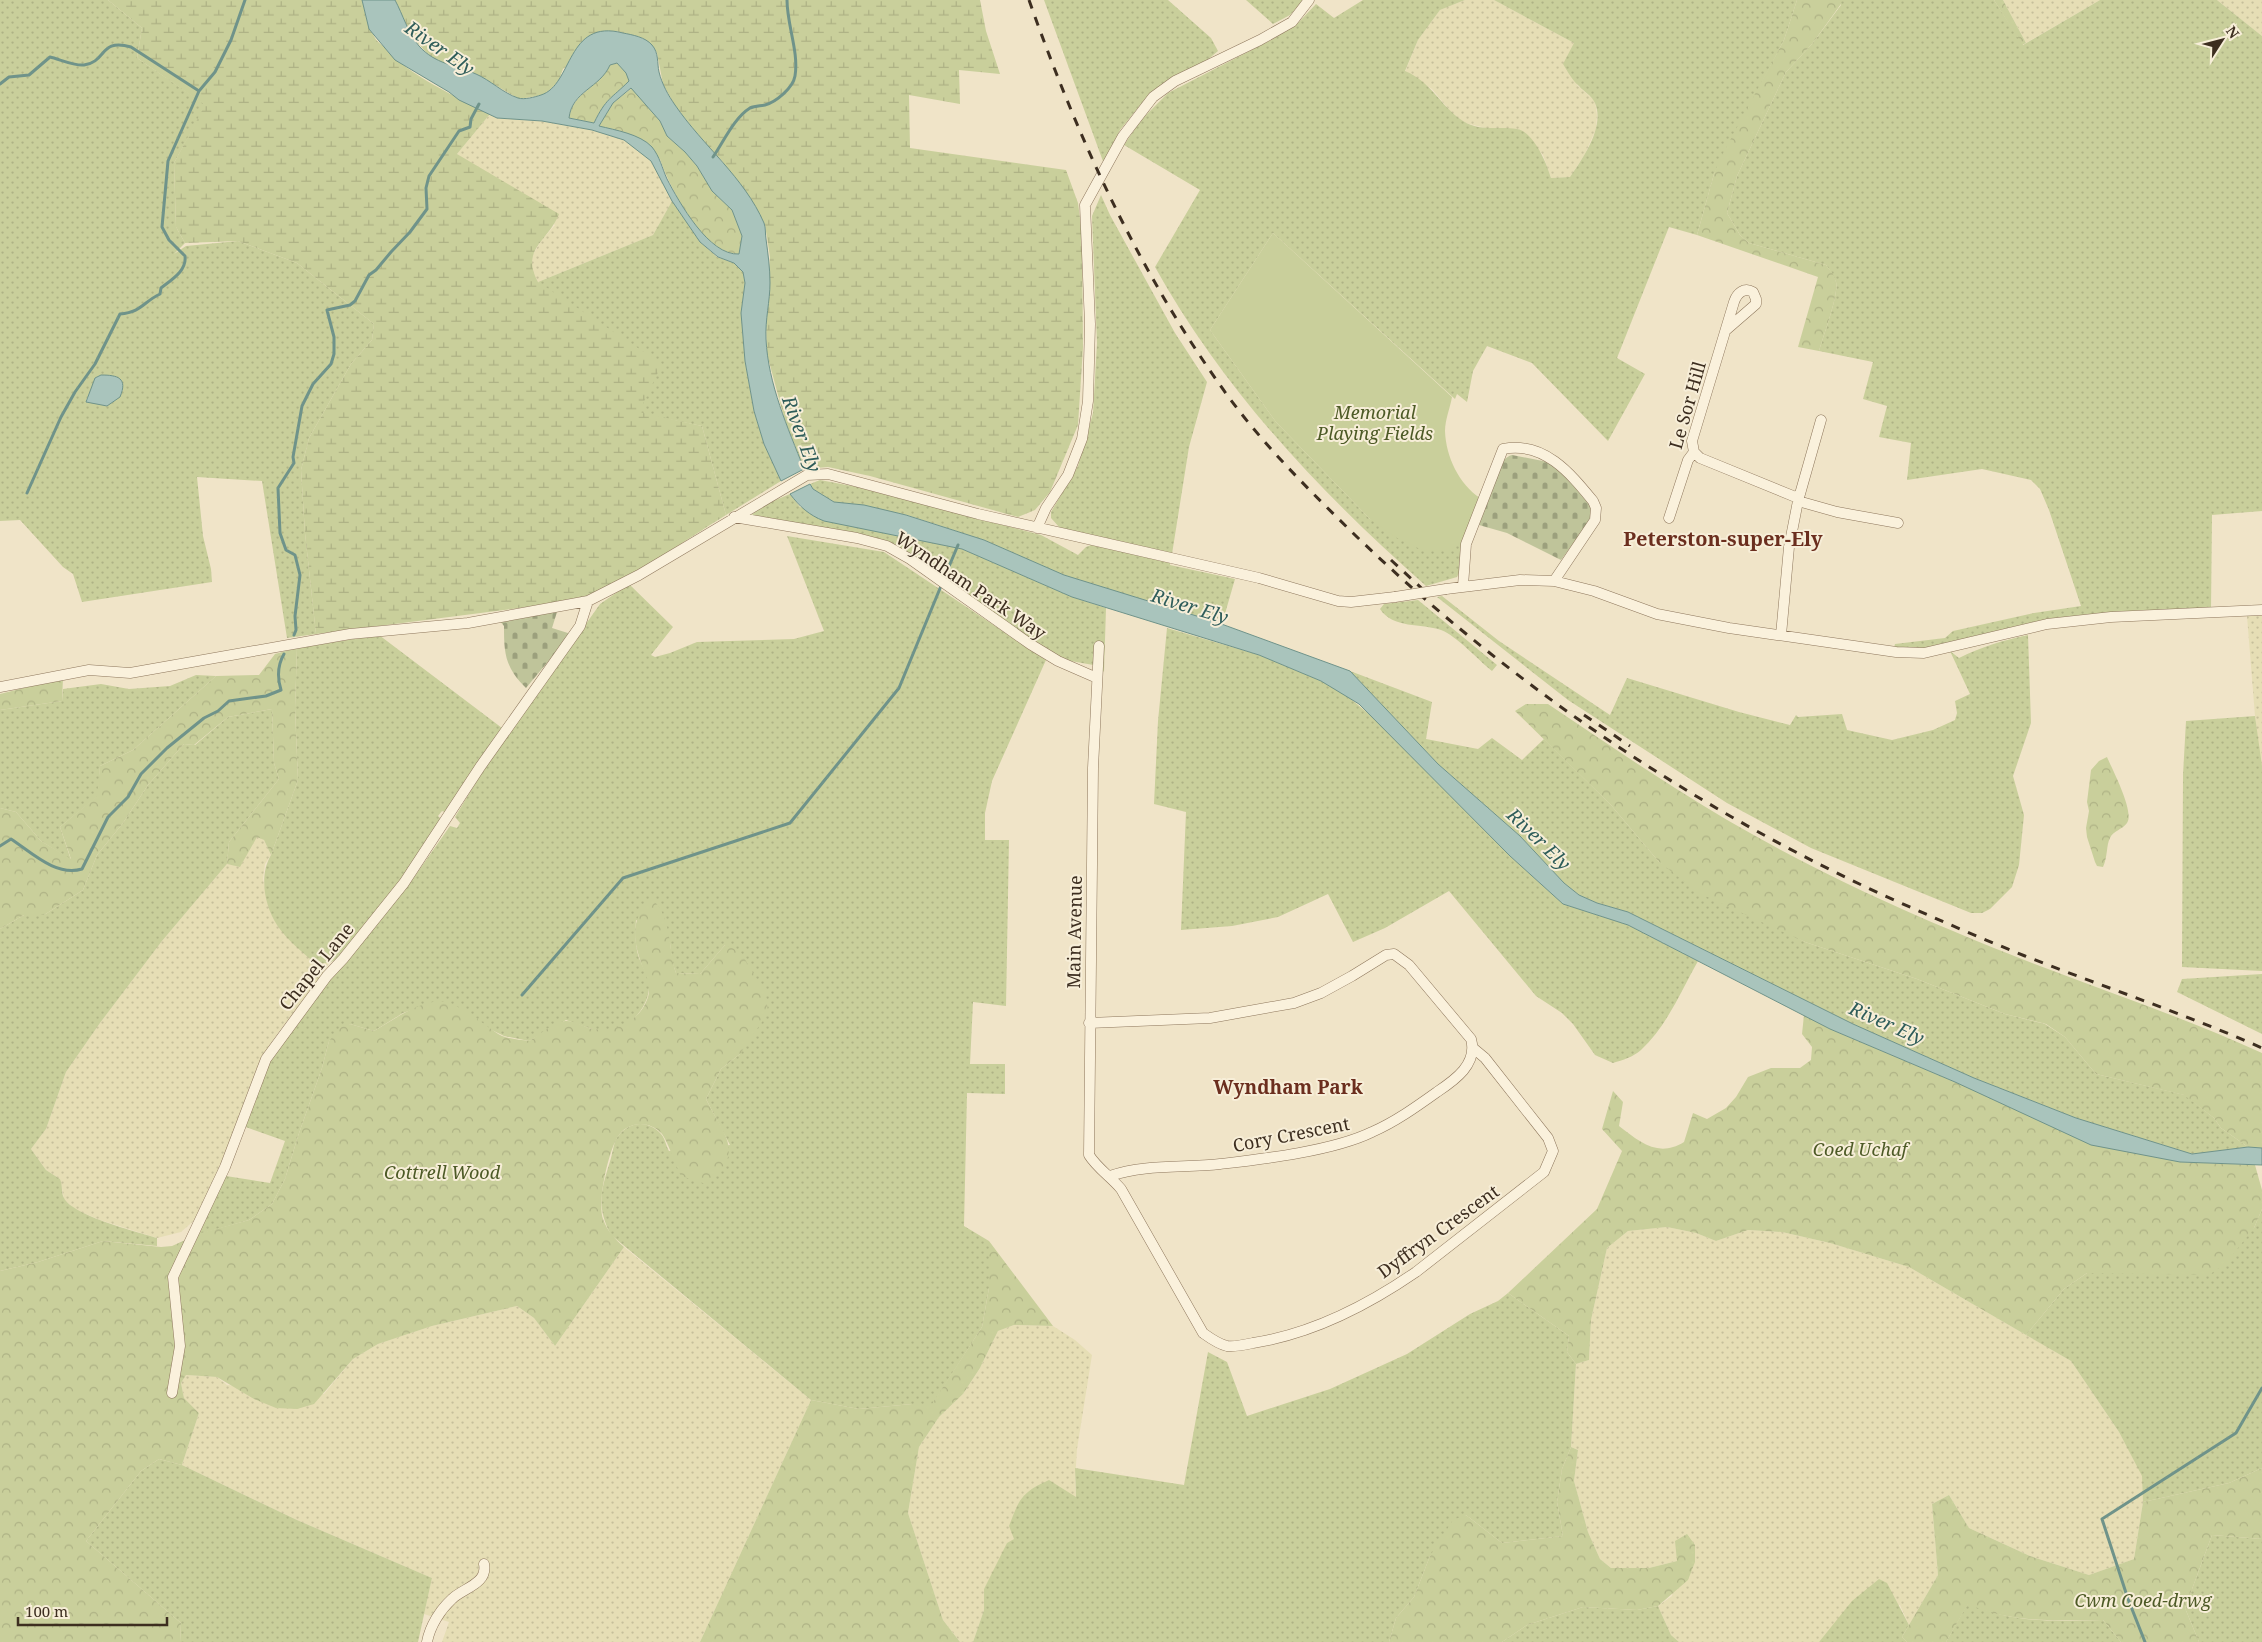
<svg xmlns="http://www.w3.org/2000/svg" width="2262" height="1642" viewBox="0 0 2262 1642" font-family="'Noto Serif',serif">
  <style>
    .farmland { fill: url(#farmland-dots) }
    .grass { fill: url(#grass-dots); fill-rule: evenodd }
    .forest { fill: url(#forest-crowns) }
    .wetland { fill: url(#wetland-marsh) }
    .cemetery { fill: url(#cemetery-stones) }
    .park { fill: #c9cf9b }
    .water { fill: #a9c4bc; stroke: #6f938a; fill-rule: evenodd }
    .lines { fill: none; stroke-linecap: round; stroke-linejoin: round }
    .stream { stroke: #6f938a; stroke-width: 3 }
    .minor-casing { stroke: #8d765c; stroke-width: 11 }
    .minor { stroke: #faf1dc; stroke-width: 10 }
    .rail { stroke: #3d2e20; stroke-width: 3; stroke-dasharray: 9 9; stroke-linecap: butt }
    .minor-bridge-casing { stroke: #8d765c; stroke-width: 11; stroke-linecap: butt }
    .minor-bridge { stroke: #faf1dc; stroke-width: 10 }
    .labels { text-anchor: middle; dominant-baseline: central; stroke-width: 4; stroke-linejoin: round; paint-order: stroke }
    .street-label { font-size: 18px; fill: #3d2e20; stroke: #f7eed8 }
    .park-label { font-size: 18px; font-style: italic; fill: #4d5a26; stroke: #f7eed8 }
    .water-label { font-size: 19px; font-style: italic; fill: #2f5d5a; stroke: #f7eed8 }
    .neighbourhood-label { font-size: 19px; font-weight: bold; fill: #6b2e1e; stroke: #f7eed8 }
    .quarter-label { font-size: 20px; font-weight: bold; fill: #6b2e1e; stroke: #f7eed8 }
  </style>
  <defs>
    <pattern id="farmland-dots" width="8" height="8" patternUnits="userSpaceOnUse" patternTransform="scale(1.25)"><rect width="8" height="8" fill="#e6deb5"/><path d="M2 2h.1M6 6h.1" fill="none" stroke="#c6bf9b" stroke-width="1.8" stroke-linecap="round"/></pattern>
    <pattern id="grass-dots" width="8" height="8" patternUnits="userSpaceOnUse" patternTransform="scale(1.25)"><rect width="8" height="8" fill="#c9cf9b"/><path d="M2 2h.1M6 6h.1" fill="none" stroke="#aeb285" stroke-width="1.8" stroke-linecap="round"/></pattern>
    <pattern id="forest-crowns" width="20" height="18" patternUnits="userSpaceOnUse" patternTransform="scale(1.25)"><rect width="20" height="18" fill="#c9cf9b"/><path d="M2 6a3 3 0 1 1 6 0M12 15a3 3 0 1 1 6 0" fill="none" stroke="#aeb285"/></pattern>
    <pattern id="wetland-marsh" width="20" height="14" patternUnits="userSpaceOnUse" patternTransform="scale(1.25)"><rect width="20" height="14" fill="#c9cf9b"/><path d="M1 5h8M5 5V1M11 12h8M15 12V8" fill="none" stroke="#aeb285"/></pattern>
    <pattern id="cemetery-stones" width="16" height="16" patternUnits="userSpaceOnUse" patternTransform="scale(1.25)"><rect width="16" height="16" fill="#bfc49a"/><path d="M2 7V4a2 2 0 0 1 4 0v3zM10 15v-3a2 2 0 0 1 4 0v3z" fill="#9ca07d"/></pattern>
  </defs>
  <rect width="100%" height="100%" fill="#f0e4c8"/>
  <!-- farmland -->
  <path class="farmland" d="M1465,0H1494L1574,43L1577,85L1595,101L1597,115L1596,129L1585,154L1570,177L1551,178L1543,155L1525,134L1518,129H1490L1465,123L1451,112L1432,89L1405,72L1418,40L1440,10Z
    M2003,0H2100L2026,43Z
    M2217,0H2262V36Z
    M490,114L497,118L542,121L592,130L624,140L640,150L651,161L672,201L653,235L538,282L531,269V258L541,241L555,225L457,154Z
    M2247,616H2262V776L2255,716Z
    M257,836L264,840L271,855L265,864L263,879L270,909L277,924L315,963H329L317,983L280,1030L263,1055L248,1091L229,1146L197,1218L181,1232L157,1238L100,1220L74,1209L64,1199L60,1179L46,1170L31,1149L46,1129L66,1072L100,1023L162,941L227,864L240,866Z
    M1667,1227L1696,1233L1716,1241L1748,1230L1782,1232L1830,1243L1909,1267L2071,1361L2119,1432L2143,1476V1502L2134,1559L2089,1575L2030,1556L1969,1528L1949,1495L1932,1504L1938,1575L1909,1625L1900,1605L1834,1625L1819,1642H1679L1671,1635L1658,1606L1672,1596L1677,1561L1649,1568H1611L1600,1559L1588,1532L1574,1481L1578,1450L1571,1447L1576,1364L1589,1360L1591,1320L1607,1248L1628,1231Z
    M624,1247L811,1400L700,1642H442L449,1622L424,1614L432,1578L297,1520L182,1465L199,1413L184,1398L181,1383L186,1375L217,1377L227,1385L324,1394L353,1359L378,1344L432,1326L517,1306L534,1318L555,1346Z
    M1014,1325L1053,1326L1075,1340L1092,1355L1077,1449L1075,1481L1076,1498L1014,1539L984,1589V1610L973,1642H960L943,1620L908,1513L919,1447L939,1417L963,1394L980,1368L998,1331Z"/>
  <!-- grass -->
  <path class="grass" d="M0,0H108L142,28L137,58L206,105L174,163L176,227L185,243L174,254L186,246L238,241L297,263L374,324L372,340L351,364L309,438L301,470L305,533L316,634L287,638L262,481L197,477L203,536L211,569L212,582L82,602L73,574L63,567L20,520L0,521ZM101,375H109L123,390L107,406L86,400L90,394L95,378Z
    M1044,0H1168L1211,38L1218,51L1205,62L1177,75L1141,104L1120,130L1104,164Z
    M1246,0H1304L1290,15L1273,24Z
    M1363,0H1465L1440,10L1418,40L1405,71C1433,83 1440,106 1463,121C1480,132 1499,126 1517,129C1534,132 1547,164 1551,178L1570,177C1583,158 1605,127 1595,103C1592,96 1583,91 1579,86C1572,80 1568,72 1563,64L1574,43L1494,0H1797L1784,40L1714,174L1697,235L1669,227L1617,358L1645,374L1608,441L1532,363L1487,346L1473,371L1467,402L1457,394L1455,399L1273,233L1210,330L1276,422L1370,519L1463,541L1460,571L1457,577L1426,586C1320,492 1224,391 1155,267L1200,190L1124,145L1141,120L1168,93L1273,39L1297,24L1316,4L1334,18Z
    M1841,0H1994L2023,45L2100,0H2217L2262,36V511L2212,515L2211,609L2129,611L1922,649L1894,648L1895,644L1945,638L1953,631L2034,613L2081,606L2049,510L2040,489L2031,480L1982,469L1907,480L1911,443L1879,437L1887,406L1863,399L1873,362L1819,351C1823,337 1839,294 1836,282C1834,276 1830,270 1826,265L1749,243L1740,235L1727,213L1737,176L1786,72L1812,44L1841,5Z
    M1101,195L1110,215L1175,333L1207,382L1189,447L1172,554L1060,528L1051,518V512L1078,466L1093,413L1097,343L1092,216Z
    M672,201L700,242L717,257L734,263L743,272L745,283L741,313L745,361L754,411L764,444L781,481L726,515L702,426L639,413L538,282L653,235Z
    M820,480L857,487L1041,535L1078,555L1086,547L1091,545L1170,561V565L1235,579L1222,624L1063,575L984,540L907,515L851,504L834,502L813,489L810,484Z
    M790,494L800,507L915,539L962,549L1072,597L1106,608L1104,672L1099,666L1065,660L1051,652L885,541L849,532L758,519L752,515L759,507Z
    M787,536L884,552L1046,660L992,781L985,813V840H1009L1006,1006L973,1002L970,1064H1005V1094L967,1093L964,1226L989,1241V1288L982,1327L932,1405L912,1404L859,1409L811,1400L611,1235C595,1205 602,1188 611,1158C613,1151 614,1141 618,1136C630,1121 648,1120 661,1134C665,1138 666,1146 669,1151L730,1145L706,1099L721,1069L740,1054L725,945L700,974L676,973L672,961L670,943L636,920C635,933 635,946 639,958C642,966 648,975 649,983C651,1003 632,1028 611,1031C596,1032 580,1025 566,1020L529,1041L504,1036L435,1002L403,1013L374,1031L350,1024L329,1041L322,1068L298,1136L285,1179L272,1204L249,1220L196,1235L226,1176L270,1183L285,1141L243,1126L268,1059L325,984L410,883L450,826L457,828L460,823L455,817L487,764L600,604L629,584L673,627L651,655L655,657L670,653L697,642L794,639L824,631Z
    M1442,596L1499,641L1610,715L1627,678L1739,712L1790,725L1796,715L1798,717L1842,714L1847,730L1892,740L1933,730L1955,720L1957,713L1955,701L1970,694L1950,651L1959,658C1981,647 2004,640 2028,635L2031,723L2013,776L2024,815L2019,865L2012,887L1990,909L1982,913H1971L1811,848L1727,803L1568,700L1437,597Z
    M1418,600L1497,665L1492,671C1478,660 1457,636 1441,630C1421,623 1393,629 1380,609L1384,604Z
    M1167,628L1259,655L1321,681L1345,694L1377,721L1510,856L1563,904L1628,925L1698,961C1681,991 1667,1026 1641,1050C1633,1057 1623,1060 1613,1063L1595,1055L1573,1024L1562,1013L1536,996L1449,891L1385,928L1353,942L1328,894L1278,917L1232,926L1181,930L1186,812L1154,804L1158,721Z
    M379,635L502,728L445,812L442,811L438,816L441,819L398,886L335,960L329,963H315C302,952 287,940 277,925C264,905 259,875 271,855L298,780L295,708L297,648Z
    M1350,671L1432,702L1426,739L1478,749L1492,738L1522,760L1544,739L1611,805L1659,862L1805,942L1917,979L2005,1014L2045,1024L2065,1037L2096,1074L2185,1095L2214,1118L2221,1128L2248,1147L2192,1154L2076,1118L1974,1078L1853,1024L1628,912L1597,903L1579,895L1564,883L1520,836L1438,764Z
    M196,675L216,676L133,750L100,766L98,796L60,827L71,860L41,841L16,812L0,808V710L62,701L63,689L101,684L129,689L170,686Z
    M272,709L274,763L279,779L229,842L227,864L162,941L100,1023L66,1072L46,1129L31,1149L46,1170L60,1179C63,1186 61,1193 64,1198C73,1216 138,1232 157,1238V1246L103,1241L38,1262L0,1271V929L24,915H44L83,890L97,855L123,823L148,785L184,744L195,745L228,717Z
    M2255,716L2262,766V971L2182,967L2183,775L2186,721Z
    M2262,974V1034L2177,992L2182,979Z
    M2262,1209V1468L2229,1483L2143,1502L2142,1476L2119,1432L2071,1361L2026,1335L2064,1289L2087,1273H2136L2254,1228Z
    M1508,1293L1569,1336L1567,1352L1576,1364L1571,1447L1562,1469L1557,1502L1563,1536L1502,1543L1466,1515L1430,1556L1414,1597L1396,1618L1389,1642H973L984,1610V1589L1007,1543L1014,1539L1009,1526C1019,1499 1022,1492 1049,1480L1076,1497L1075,1468L1184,1485L1208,1352L1227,1362L1247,1416L1330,1389L1407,1354L1470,1314L1498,1301Z
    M159,1459L182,1465L297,1520L432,1578L418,1642H180L181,1623L86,1541L141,1471Z
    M2212,1535L2262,1539V1642H2199L2185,1608Z
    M1879,1579L1887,1583L1909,1625L1902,1637L1907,1642H1819L1852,1601Z
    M1968,1603C2014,1624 2053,1621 2103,1620L2121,1642H1946Z
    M1658,1606L1671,1635L1679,1642H1502L1527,1625L1583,1607L1637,1610Z"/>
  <!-- forest -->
  <path class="forest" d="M1797,0H1841V4L1812,44L1786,72L1737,176L1727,213L1740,235L1749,243L1826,265C1830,270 1835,276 1836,282C1839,294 1823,337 1819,351L1798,347L1818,277L1697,235L1714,174L1720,159L1784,40Z
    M1994,0H2003L2026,43L2022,45Z
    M617,63L626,73L630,81C611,99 606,98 594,123L569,118C573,92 600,87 610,65Z
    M632,88L660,121L667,136L685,152L697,166L712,191L732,210L742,236L739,254C705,256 669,187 660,159L599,126L613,103Z
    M297,648L295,709L298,780L271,855L264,840L257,837L240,867L227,864L229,842L279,779L274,763L272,709L228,717L194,745L184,744L148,785L123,823L97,855L83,890L44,915H24L0,929V808L16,812L41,841L71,859L60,827L97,796L100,766L133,750L216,676L259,675L275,654Z
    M63,678L62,701L0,710V694Z
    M1526,704H1548C1590,732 1632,761 1675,788C1762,844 1857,891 1953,931C2055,975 2161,1007 2262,1053V1148L2248,1147L2221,1128L2214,1118L2184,1095L2096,1074L2065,1037L2046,1024L2005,1014L1917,979L1805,942L1701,894L1659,862L1611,805L1515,711Z
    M2107,757C2112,769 2135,812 2127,823C2123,829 2113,831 2110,838C2106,846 2108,856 2103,867L2097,866L2095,862L2087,837L2086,828L2089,811L2087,802L2091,770L2099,761Z
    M652,899C672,917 668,949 676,973L700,974L725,945L740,951L766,995L768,1013L740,1054L721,1069L706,1099C724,1136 747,1153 706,1184L681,1176C676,1166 668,1142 662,1134C650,1120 626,1121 617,1138C608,1153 597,1203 603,1219C607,1231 615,1239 624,1247L555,1346L534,1318L517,1306L432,1326L378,1344L353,1359L314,1404L297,1409L276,1408L254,1399L217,1377L186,1375L181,1383L184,1398L199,1413L182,1465L159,1459L141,1471L86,1541L181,1623L180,1642H0V1271L38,1262L103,1241L161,1247L172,1246L201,1233L249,1220L272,1204L285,1179L298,1136L322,1068L329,1041L341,1027L350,1024L374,1031C393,1020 412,1006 433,1002C457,998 483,1026 502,1036C510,1039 521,1040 529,1041C540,1035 553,1022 565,1021C574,1020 585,1028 594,1029C616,1033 641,1020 648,997C651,987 647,977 643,968C633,942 629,918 652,899Z
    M1804,1015L1830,1029L1955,1082L2180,1162L2255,1165L2262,1190V1209L2254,1228L2226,1263L2209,1275L2087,1273L2064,1289L2026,1335L1909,1267L1830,1243L1782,1232L1748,1230L1716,1241L1696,1233L1667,1227L1628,1231L1607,1248L1591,1320L1589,1360L1576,1364L1567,1352L1569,1336L1508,1293L1597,1209L1622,1151L1602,1129L1613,1091L1623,1102L1619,1126C1640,1142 1658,1158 1684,1142L1693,1113L1707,1119L1726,1108L1736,1097L1748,1077L1771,1068H1800L1811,1060L1812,1047L1802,1034Z
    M989,1241L1053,1326L1014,1325L998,1331L980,1368L963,1394L939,1417L919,1447L908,1513L943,1620L960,1642H700L811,1400L859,1409L912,1404H932L982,1327L989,1288Z
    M1571,1447L1578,1450L1574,1481L1588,1532L1600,1559L1611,1568H1649L1677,1561L1675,1541L1687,1534L1695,1545V1562L1688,1580L1658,1606L1637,1610L1583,1607L1527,1625L1502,1642H1389L1396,1618L1414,1597L1430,1556L1453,1520L1466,1515L1502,1543L1563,1536L1557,1502L1562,1469Z
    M2262,1468V1539L2212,1535L2185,1608L2199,1642H2121L2103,1620C2053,1620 2014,1624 1968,1604L1946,1642H1907L1902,1637L1938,1575L1932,1504L1949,1495L1969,1528L2030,1556L2089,1575L2134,1559L2143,1502L2229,1483Z"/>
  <!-- wetland -->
  <path class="wetland" d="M108,0H362C365,12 367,25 374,36C376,41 381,44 384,47C412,78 454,95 490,114L457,154L559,214C548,242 520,249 538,282L662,364L639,412L702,426L726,515C680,543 625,584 575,601L316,634L305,533L301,470L309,438L351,364L372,340L374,324L297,263L238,241L185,243L176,227L174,163L205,105L137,58L142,28Z
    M395,0H980L986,31L1000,74L959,70L960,104L909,95L910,148L1066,170L1078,203L1082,233L1083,347L1078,425L1050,492L1035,510L1018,517L870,476L828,467L804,469L785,421L767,354L766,321L770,257L765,225L722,161L704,143L674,104L663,84L657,53L652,45L642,38L616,31H606L563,69L559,80L551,89L543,95L519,99L476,74L446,65L431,58L410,34Z"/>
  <!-- cemetery -->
  <path class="cemetery" d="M1512,455L1548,462L1565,475L1590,505L1592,518L1561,560L1507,533L1479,525C1484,510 1495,458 1512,455Z
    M557,612L552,628L571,634L526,688C505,667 504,654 504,626L499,620Z"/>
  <!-- park -->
  <path class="park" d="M1273,233L1452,397C1450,408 1445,420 1445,431C1446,457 1459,484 1480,498L1463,541L1450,550L1424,551L1397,538L1370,519L1276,422L1210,330Z"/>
  <!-- water -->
  <path class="water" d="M362,0H395C403,15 408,33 419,46C435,64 455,65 476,74C490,80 503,93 518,98C524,100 535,97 541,95C573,85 566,18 623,33C633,35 645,37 652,45C659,53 657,63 659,72C662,84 668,95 675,105C703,146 744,177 764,223C766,228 765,234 766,239C768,254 770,268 770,283C770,301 765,320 766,339C768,384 788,428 804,469L781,481L764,444L754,411L745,361L741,313L745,283L743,272L734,263L718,257L700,242L672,201L651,161L624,140L592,130L542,121L497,118L459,100L449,92L395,60L369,29ZM617,63L626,73L629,81C611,99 606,98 594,123L569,118C572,91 600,88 610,65ZM631,88L660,121L667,136L685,152L697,166L712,191L732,210L742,236L739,254C709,256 679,202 667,179C662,168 660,157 652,147C640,134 615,130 599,126L613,103Z
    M101,375C118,375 128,378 120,397L107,406L86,402L95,378Z
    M810,484L813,489L834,502L864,505L906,515L984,540L1064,575L1216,622L1350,671L1438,764L1520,836L1564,883L1579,895L1597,903L1628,912L1853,1024L1974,1078L2076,1118L2192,1154L2248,1147L2262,1148V1165L2180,1162L2091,1145L1955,1082L1830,1029L1628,925L1563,904L1510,856L1359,704L1321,681L1259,655L1072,597L962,549L824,521C809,515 800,507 790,494Z"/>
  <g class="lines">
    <!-- stream -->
    <path class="stream" d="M0,84L9,77L29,75L50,57C59,59 74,66 84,65C107,62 99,38 131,47L199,91
      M713,157C724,141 734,118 750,108C755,106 761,106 765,105C776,102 793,88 795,76C799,52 787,25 787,0
      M27,493L61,417L75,392L95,364L120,314C142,312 143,302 160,294L161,288C171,280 187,271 185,256L169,240L162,227L168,161L199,91L215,72L231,40L245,0
      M945,576L958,545
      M294,635L296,630L295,616L300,575L295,555L286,550L280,533L278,488L294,463L293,457L302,406L313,384L331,364L334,354V337L327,310L350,305L355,301L369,275L376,270L391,252L410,232L427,209L426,188L429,176L459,131L470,127L471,119L479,104
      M0,846L11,839C31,852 56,877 82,869L108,817L128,797L141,774L167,748L204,718L218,711L229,701L266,696L281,690C277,677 277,666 284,654
      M522,995L623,878L790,823L899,688L941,586
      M2145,1642L2128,1599L2102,1519L2236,1433L2262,1388"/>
    <!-- minor casing -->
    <g class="minor-casing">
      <path id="minor" d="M1694,452L1700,458L1798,498
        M1798,501L1837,512L1898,523
        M734,517L857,538L887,546L910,559L1030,644L1058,661L1097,678
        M1669,518L1688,460L1694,452L1692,441L1734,302C1737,293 1744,287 1753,292L1756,299V304L1726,330
        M1037,528L1046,508L1068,475L1082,439L1088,401L1090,324L1085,205L1123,136L1153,97L1175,81L1260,40L1292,22L1309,0
        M1463,586L1466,544L1503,449C1544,441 1570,473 1593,501L1596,508L1595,520L1554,581
        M1446,589L1520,580L1554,581L1594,591L1657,614L1729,628L1896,652L1924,653L2047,624L2111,617L2262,610
        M1781,635L1789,547L1798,501L1821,420
        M1099,646L1093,768L1089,1155C1097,1168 1111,1177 1121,1189L1203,1333C1210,1338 1218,1344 1227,1346C1235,1347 1244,1345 1253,1343C1312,1334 1368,1305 1416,1272L1544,1172L1553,1151L1548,1138L1485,1058L1473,1048
        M0,687L89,670L130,673L350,634L468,623L588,601L639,575L807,475L828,474L978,514L1259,578L1338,601L1351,602L1395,597
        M1089,1023L1210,1018L1294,1003L1321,993L1352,976L1386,955L1394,954L1409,965L1471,1039C1478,1064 1455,1080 1437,1092C1416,1107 1395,1122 1372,1132C1333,1151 1263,1159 1220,1164C1184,1168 1144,1164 1110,1176
        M172,1393L180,1346L173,1277L225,1167L266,1059L327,976L343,959L404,883L480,767L580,626L588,601
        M427,1642C430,1626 440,1610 452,1599C463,1588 488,1584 484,1564"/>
    </g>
    <!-- minor -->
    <use href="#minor" class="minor"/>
    <!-- rail -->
    <path class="rail" d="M1029,0C1077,136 1137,268 1220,385C1259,441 1308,489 1356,536C1511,685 1690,806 1885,896C1932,917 1978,937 2025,956C2104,987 2185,1014 2262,1048
      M1391,560L1430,596
      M1584,715L1630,746"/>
    <!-- minor-bridge casing -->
    <g class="minor-bridge-casing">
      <path id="minor-bridge" d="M1395,597L1446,589"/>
    </g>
    <!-- minor-bridge -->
    <use href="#minor-bridge" class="minor-bridge"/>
  </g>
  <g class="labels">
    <!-- street labels -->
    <g class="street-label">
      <text transform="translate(1687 405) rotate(-74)">Le Sor Hill</text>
      <text transform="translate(971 585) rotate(34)">Wyndham Park Way</text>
      <text transform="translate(1074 932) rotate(-89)">Main Avenue</text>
      <text transform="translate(316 966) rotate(-51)">Chapel Lane</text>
      <text transform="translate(1291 1134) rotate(-11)">Cory Crescent</text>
      <text transform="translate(1438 1231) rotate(-36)">Dyffryn Crescent</text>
    </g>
    <!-- park labels -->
    <g class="park-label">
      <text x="1375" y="412">Memorial<tspan x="1375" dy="21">Playing Fields</tspan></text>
      <text x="1860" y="1149">Coed Uchaf</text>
      <text x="442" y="1172">Cottrell Wood</text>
      <text x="2143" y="1600">Cwm Coed-drwg</text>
    </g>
    <!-- water labels -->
    <g class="water-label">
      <text transform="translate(440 48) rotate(35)">River Ely</text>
      <text transform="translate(802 434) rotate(70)">River Ely</text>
      <text transform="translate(1190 606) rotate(17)">River Ely</text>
      <text transform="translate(1539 839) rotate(44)">River Ely</text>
      <text transform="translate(1887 1023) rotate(24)">River Ely</text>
    </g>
    <!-- neighbourhood labels -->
    <g class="neighbourhood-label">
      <text x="1288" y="1087">Wyndham Park</text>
    </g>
    <!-- quarter labels -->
    <g class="quarter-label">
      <text x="1723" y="538">Peterston-super-Ely</text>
    </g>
  </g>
  <!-- north arrow -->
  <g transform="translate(2222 40) rotate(54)" stroke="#f7eed8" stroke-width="4" paint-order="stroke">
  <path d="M0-4L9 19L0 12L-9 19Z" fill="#3d2e20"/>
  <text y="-8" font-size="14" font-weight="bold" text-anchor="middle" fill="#3d2e20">N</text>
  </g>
  <!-- scale -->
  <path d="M18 1617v8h149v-8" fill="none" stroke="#3d2e20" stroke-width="2.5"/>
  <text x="25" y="1617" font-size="15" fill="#3d2e20" stroke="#f7eed8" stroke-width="4" paint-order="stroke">100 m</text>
</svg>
